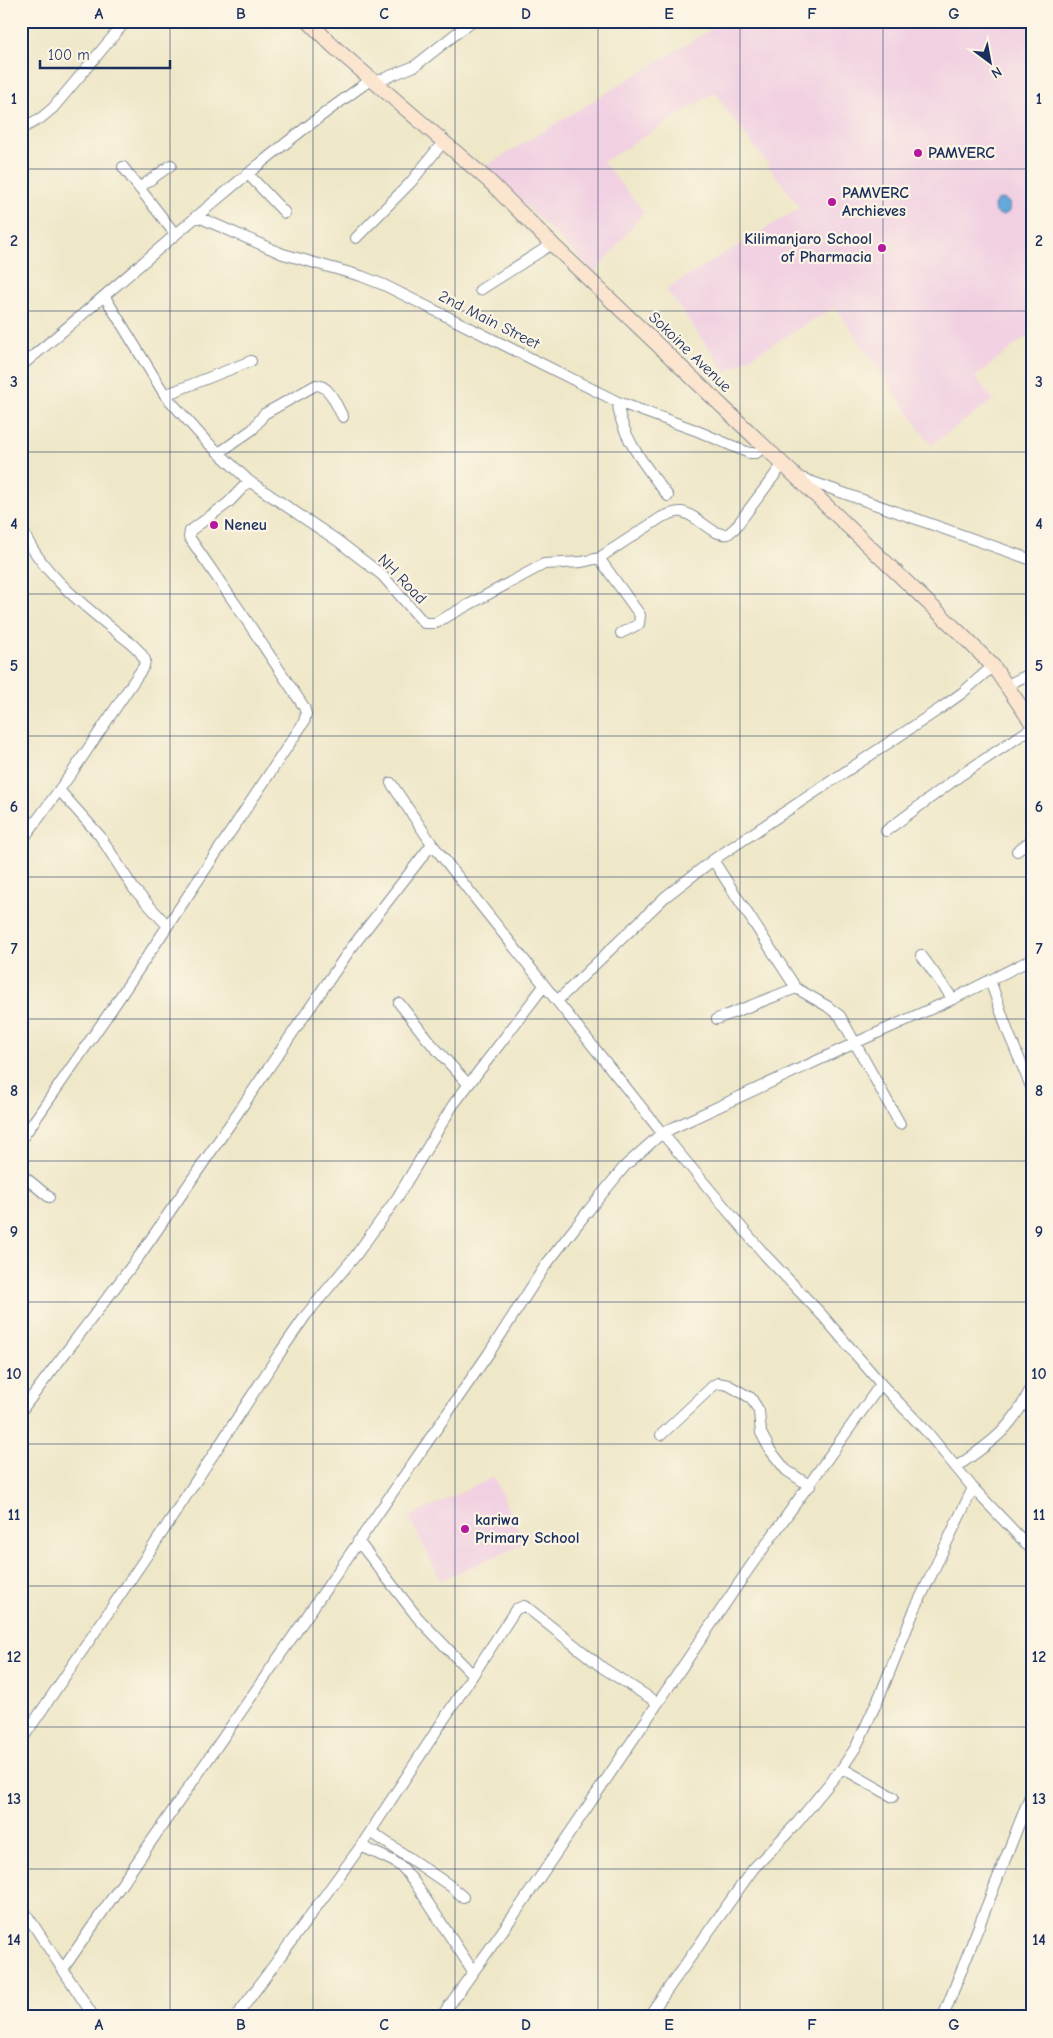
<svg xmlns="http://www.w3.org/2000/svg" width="1053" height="2038" viewBox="0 0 1053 2038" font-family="'Comic Neue',sans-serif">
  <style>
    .built { fill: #f1d0e2 }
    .water { fill: #63a9d9; stroke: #3f6c9c }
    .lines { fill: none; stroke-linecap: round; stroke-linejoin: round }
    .street-casing { stroke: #848b93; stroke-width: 12 }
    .secondary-casing { stroke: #848b93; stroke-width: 16 }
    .street { stroke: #fff; stroke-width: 10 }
    .secondary { stroke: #fbe5cf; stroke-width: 14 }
    .grid { fill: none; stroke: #1b2f5e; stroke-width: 1; stroke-opacity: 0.55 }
    .poi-dot { fill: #b5179e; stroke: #fcf5e5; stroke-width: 2 }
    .labels { text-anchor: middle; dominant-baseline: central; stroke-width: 4.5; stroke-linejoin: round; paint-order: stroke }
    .poi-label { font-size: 16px; font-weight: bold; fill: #1b2f5e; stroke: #fcf5e5; text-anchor: start }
    .street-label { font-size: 16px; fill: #1b2f5e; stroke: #fcf5e5 }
    .neatline { fill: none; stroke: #1b2f5e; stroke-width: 2 }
    .grid-label { font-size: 16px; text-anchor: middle; font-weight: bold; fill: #1b2f5e }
  </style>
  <rect width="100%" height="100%" fill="#fcf5e5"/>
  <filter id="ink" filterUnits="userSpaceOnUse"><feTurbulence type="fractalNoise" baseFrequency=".02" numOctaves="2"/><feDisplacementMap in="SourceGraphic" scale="10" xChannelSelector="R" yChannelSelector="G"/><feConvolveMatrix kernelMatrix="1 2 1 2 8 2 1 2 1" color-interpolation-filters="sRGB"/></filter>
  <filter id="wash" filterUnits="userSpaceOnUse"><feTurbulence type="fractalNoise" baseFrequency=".0096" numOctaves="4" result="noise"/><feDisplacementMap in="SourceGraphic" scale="20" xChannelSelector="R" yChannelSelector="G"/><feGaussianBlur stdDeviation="1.12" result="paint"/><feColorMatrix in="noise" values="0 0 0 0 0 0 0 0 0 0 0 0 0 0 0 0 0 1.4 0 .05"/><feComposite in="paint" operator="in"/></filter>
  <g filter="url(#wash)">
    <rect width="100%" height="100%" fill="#eee7c8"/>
    <!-- built -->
    <path class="built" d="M719,21H1032V332L975,377L993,400L931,445L835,307L726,372L666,289L800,208L723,105L716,92L603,162L644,212L595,273L538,217L483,168L718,25Z
      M494,1477L524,1544L441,1580L409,1517Z"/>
    <!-- water -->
    <path class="water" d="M994 207a8 8 0 1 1 16 0a8 8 0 1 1-16 0Z"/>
  </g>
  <g filter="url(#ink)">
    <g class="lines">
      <!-- street casing -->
      <g class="street-casing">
        <path id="street" d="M375,82L415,66L472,21
          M21,129L41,118L53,108L126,21
          M123,167L175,234
          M248,174L285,213
          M139,188L171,165
          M196,216L283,254L361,276L384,285L618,402L695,430L749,453H756L764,447
          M356,238L411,182L444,141
          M480,290L552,244
          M105,297L165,395L205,440L249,481L338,541L382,575L424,623H435L544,564L582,562L599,558L662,517C668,515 675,511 682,512C698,515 712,537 728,534L735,528L783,464
          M21,366C138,270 247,166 372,79
          M165,395L251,361
          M618,402C619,435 649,471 668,496
          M219,453L253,429L264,414L316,385C330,385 337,407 343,417
          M801,478L1032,560
          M21,526C39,574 94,614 133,645L140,652L145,660L144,666L73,771L21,842
          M599,558L640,615L639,624L621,633
          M1007,685L1032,673
          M391,783L432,844L662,1133L855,1043L953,999L1032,959
          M59,790L100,836L134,889L167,925
          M886,831L961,775L1032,728
          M1017,851L1032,840
          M713,860L796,988L827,1006L840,1016L900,1124
          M921,955L953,999
          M990,980L1008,1032L1032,1089
          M557,1001L665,897L713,860L941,708L962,693L993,666
          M399,1003L428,1040L468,1084
          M717,1019L796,988
          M21,1140L116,1003L304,722L306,714L304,707L243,615L189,537L190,531L228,503L249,481
          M21,1174L49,1197
          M21,1411L140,1255L349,951L432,844
          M661,1435L714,1385L718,1383L728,1385L751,1398L759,1411L761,1433L770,1450L786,1470L810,1486
          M956,1467C993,1442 1015,1426 1032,1385
          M358,1541L418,1618L473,1675
          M21,1741L154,1545L281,1351L306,1315L356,1255L397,1198L453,1105L544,986
          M842,1768L893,1797
          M371,1832L449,1885L463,1897
          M361,1846L393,1861L403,1868L415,1883L473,1971
          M21,1906L94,2017
          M63,1969L489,1353L545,1266L588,1211L625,1166L662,1133L765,1255L822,1315L881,1384L927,1432L973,1488L1032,1550
          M236,2017L361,1846L516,1609L524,1606L529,1609L603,1668L658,1703
          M441,2017L521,1905L750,1567L881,1384
          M648,2017L753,1869L797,1823L842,1768L856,1747L881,1693L914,1611L973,1488
          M943,2017L1032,1791"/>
      </g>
      <!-- secondary casing -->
      <g class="secondary-casing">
        <path id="secondary" d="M308,21L333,46L489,181L552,244L962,635L993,666L1032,723"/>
      </g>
      <!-- street -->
      <use href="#street" class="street"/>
      <!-- secondary -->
      <use href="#secondary" class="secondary"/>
    </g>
  </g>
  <!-- grid -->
  <path class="grid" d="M170,21V2017M313,21V2017M455,21V2017M598,21V2017M740,21V2017M883,21V2017M21,169H1032M21,311H1032M21,452H1032M21,594H1032M21,736H1032M21,877H1032M21,1019H1032M21,1161H1032M21,1302H1032M21,1444H1032M21,1586H1032M21,1727H1032M21,1869H1032"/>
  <!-- markers -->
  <g class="poi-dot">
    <circle cx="918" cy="153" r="5"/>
    <circle cx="832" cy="202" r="5"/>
    <circle cx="882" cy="248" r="5"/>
    <circle cx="214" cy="525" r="5"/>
    <circle cx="465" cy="1529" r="5"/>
  </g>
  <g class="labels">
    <!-- poi labels -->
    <g class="poi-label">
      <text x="928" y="153">PAMVERC</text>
      <text x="842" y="193">PAMVERC<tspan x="842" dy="18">Archieves</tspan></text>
      <text x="872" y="239" text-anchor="end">Kilimanjaro School<tspan x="872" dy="18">of Pharmacia</tspan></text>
      <text x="224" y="525">Neneu</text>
      <text x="475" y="1520">kariwa<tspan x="475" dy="18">Primary School</tspan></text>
    </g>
    <!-- street labels -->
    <g class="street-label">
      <text transform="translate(489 320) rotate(27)">2nd Main Street</text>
      <text transform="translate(690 352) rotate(44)">Sokoine Avenue</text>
      <text transform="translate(402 579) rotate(46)">NH Road</text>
    </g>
  </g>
  <!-- margin -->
  <rect width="1053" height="2038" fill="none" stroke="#fcf5e5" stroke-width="55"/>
  <!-- north arrow -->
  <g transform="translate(990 62) rotate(148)" stroke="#fcf5e5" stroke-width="4" paint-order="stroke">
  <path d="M0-4L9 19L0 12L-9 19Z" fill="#1b2f5e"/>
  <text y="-8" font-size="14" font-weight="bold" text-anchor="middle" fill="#1b2f5e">N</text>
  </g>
  <!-- scale -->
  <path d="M40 60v8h130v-8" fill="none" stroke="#1b2f5e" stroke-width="2.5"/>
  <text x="48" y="60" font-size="15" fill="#1b2f5e" stroke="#fcf5e5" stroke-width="4" paint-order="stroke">100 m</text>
  <rect x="28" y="28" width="998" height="1982" class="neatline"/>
  <g class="grid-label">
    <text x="99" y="19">A</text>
    <text x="241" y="19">B</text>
    <text x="384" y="19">C</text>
    <text x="526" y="19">D</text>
    <text x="669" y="19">E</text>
    <text x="812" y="19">F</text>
    <text x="954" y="19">G</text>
    <text x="14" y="104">1</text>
    <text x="1039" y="104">1</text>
    <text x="14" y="246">2</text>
    <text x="1039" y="246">2</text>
    <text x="14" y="387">3</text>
    <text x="1039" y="387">3</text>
    <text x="14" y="529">4</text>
    <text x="1039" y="529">4</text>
    <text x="14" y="671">5</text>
    <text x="1039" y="671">5</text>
    <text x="14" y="812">6</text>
    <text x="1039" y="812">6</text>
    <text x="14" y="954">7</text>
    <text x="1039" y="954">7</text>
    <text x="14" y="1096">8</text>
    <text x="1039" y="1096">8</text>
    <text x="14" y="1237">9</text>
    <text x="1039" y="1237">9</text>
    <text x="14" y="1379">10</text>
    <text x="1039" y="1379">10</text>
    <text x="14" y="1520">11</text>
    <text x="1039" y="1520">11</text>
    <text x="14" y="1662">12</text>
    <text x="1039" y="1662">12</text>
    <text x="14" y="1804">13</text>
    <text x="1039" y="1804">13</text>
    <text x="14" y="1945">14</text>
    <text x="1039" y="1945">14</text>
    <text x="99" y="2030">A</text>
    <text x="241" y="2030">B</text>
    <text x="384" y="2030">C</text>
    <text x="526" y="2030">D</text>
    <text x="669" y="2030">E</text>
    <text x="812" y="2030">F</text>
    <text x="954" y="2030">G</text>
  </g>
</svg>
